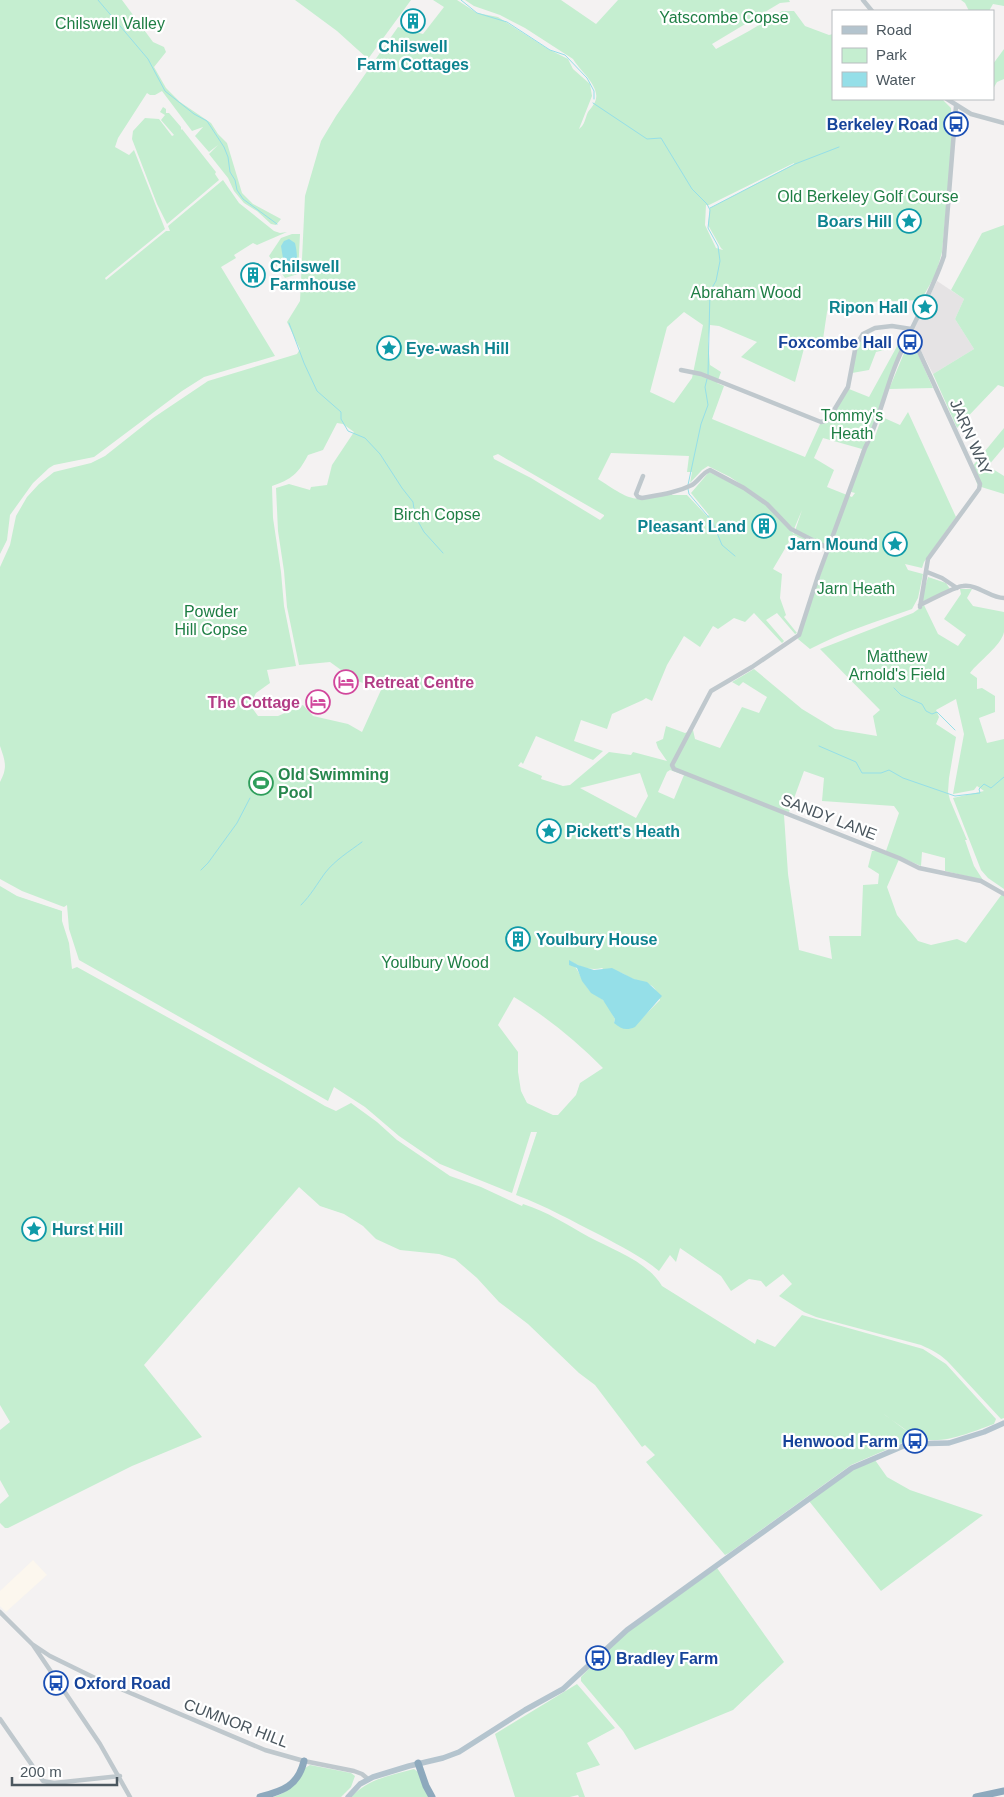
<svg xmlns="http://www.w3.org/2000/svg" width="1004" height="1797" viewBox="0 0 1004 1797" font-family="Helvetica,sans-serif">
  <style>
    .commercial { fill: #fcf7ee }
    .education { fill: #e5e3e4 }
    .green { fill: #c5eed0; fill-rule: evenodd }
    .water { fill: #95dfe8 }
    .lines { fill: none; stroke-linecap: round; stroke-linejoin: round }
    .stream { stroke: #95dfe8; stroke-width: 1 }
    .minor { stroke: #bfc8cd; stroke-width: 4.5 }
    .major { stroke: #b4c4ce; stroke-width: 5.5 }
    .highway { stroke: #8da9bd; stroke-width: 7 }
    .labels { text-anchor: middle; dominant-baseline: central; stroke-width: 4.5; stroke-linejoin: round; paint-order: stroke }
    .park-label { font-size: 16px; fill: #1e7e44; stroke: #fff }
    .culture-label { font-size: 16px; font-weight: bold; fill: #0d838f; stroke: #fff; text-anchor: start }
    .transit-label { font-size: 16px; font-weight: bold; fill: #164399; stroke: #fff; text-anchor: end }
    .street-label { font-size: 16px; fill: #4b575f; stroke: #fff }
    .hotel-label { font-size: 16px; font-weight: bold; fill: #b23c85; stroke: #fff; text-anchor: start }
    .leisure-label { font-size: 16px; font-weight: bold; fill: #27864d; stroke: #fff; text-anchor: start }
  </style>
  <rect width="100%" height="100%" fill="#f4f2f2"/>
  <!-- commercial -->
  <path class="commercial" d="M33,1560L47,1575L6,1612L0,1606V1591Z"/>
  <!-- education -->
  <path class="education" d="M937,281L964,299L955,319L974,349L933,374L912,333Z"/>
  <!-- green -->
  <path class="green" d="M0,0H122L153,42L164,47L166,52L154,67L166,88L180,102L211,123L218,134L227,143L242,193L253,204L281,219L276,225L271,224L257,211L244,203L234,191L228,178L209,154L218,145L209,152L195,136L203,127L192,131L162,91L155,95H150L147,93L118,138L115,147L129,155L134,150L165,229L105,278L106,280L166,231H170L168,226L223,180L239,203L274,231L280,233L287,232L257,245L253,243L234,255L236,258L221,267L275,356L204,377L182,391L94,457L54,465L49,468L33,483L10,515L7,540L0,554Z
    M295,0H411L368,59L337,31Z
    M433,0H457L477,13L498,17L548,49L568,59L573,69L590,84L592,96L579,129C585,125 585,118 588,112C590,109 593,106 595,102C602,87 579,70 573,59L525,28L500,15L474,6L465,0H561L596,24L618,0H789L790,2L780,3L712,44L716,49L749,31L782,11H794L805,26L829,35L833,34V99H942L951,108L952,146L942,252L936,274L921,300L869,302L864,314L831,302L827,312L822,346L806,341L795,382L741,357L757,342L719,326L710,325L708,341L710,365L721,372L717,383L724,386L712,419L805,457L820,424L827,422L849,389L869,397L906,330L908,332L892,371L869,437L874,439L882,417L900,425L908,412L956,517L924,562L922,568L905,564L908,570L923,574L918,598L912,609C878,621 842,632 810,649L798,639L830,547L853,549L838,543L825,549L793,535L773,569L782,574L780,598L786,615L784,617L797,633L795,634L777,613L766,620L784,641L782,643L754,613L745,622L734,618L718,629L713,626L700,647L684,636L667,665L652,701L646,698L643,700L612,714L607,729L581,720L574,741L603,751L593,760L536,736L523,764L521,762L518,766L542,776L541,779L563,786L570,785L609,752L631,755L633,752L667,761L658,748L656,742L663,739L666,726L685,733L693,730L695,739L720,748L742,707L759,713L767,697L743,682L739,686L732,682L754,669L802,709L835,729L877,736L873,716L880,710L820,649L913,613L924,605L938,634L958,646L966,635L944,619L961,594L960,589H972L967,598L973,606L1004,612C1004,618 1004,626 1004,632C1001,646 979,661 970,673L977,678V689L982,688L995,696V712L979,718L987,743L1004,739V889L988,878L981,870L953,798L984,791L977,786L974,790L953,794L964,734L956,699L936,710L939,717L936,724L956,737L949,778L948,792L950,800L967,840H965L974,866L983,880L945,871V858L922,852L921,866L900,857L887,887L897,915L918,941L931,945L957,939L966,943L1002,894L1004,896V1418L1001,1419L950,1364C942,1355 932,1350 921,1345L816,1317L804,1312L779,1296L792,1284L783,1274L766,1287L761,1281L749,1279L731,1291L721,1276L680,1248L676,1262L670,1255L659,1271C641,1256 620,1246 600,1235C572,1221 546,1206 516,1195L537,1132H531L512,1193L440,1164L399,1136L365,1107L334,1087L328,1101L79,960L69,929L67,905L64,907L22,891L0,879V782C8,767 5,761 0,746V567L10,545L16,516L27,497L39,484L54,472L91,463L105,456L153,418L208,381L297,354L300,349L287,322L300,301L305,196L321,141L336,116L398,27L423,34L444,7ZM794,163V164L710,208L708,225L721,248L723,250L716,248L705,225L706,205H709ZM684,312L703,325L692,378L674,403L650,392L667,327ZM337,423L343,424L354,432L332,465L327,485L311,487L310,490L289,484L276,488L278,531L284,571L287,607L299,665L330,662L355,680L381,690L362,732L348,724L313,716L303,705L278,716H258L250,705L256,693L270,683L267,670L296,666L284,606L281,572L273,518L272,486C292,479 298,474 308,455L323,450ZM823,438L862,449L848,491L855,493L852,497L827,487L834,470L814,458ZM611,453L689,456L687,472H692L690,483L702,470L708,466L730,477L757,495L794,529L802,510L794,534L766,505L746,490L709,472L691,493L709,515L707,516L687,495H672V493C632,503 632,501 598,479ZM498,454L604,515V516L600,520L531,478L494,459L493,456ZM670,770L684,775L674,799L658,792L667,772ZM804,771L824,778L822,801L894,806L899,813L886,851H872L868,867L879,874L878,884L863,885L861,936H829L832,959L799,950L788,874L784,815V811L789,812ZM640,773L648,796L636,818L580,788ZM570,961C580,967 591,971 602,968L609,974L606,978L610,984L618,989L623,986L622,980L613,972C620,970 624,975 631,978C646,985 654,980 660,1000L637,1023H614L615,1019C611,1012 608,1004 602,999C598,996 593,994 589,990C581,980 579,969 570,961ZM514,997C547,1017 576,1041 603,1068L580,1083L576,1095L558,1115H553L527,1103L521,1091L518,1072V1052L498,1025Z
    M961,0H1004V6L993,4L989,11H969L965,3Z
    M1004,49V79L997,82L993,89V64Z
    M163,107L166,109V113H169L181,127V130L182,129L216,172L215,174L219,180L167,224L157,204L132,139L133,131L145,118L159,119L172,136L174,135L161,120L165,115L160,112Z
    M1004,225V387L998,385L957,428L933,374L974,349L955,319L964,299L951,290L982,233Z
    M292,234H300L298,274L285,278L269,256L281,238Z
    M861,341L884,350L876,352L869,370L852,373L856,352Z
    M911,344L918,354L933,388L889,389L907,346Z
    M1004,428V447L988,466L1004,476V494L978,486L971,468Z
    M928,577L946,583L950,589L924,601L921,600Z
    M0,886L17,896L62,911V921L69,943L72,969L77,967L279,1079L325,1106L336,1111L351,1103L377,1122L397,1140L450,1176L481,1187L522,1206L523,1204C548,1212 566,1224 589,1237C613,1250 647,1261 662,1286L755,1344L757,1339L775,1347L802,1315L923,1349L946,1364L996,1419L994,1424C974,1431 939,1447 918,1437C905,1431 894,1421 882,1413L916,1437L851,1465L729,1553L725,1555L646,1462L655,1455L645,1445L642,1447L595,1385L579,1373L528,1324L499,1302L477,1278L455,1259L439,1254L400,1250L376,1239L363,1226L344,1214L320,1206L299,1187L144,1365L202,1437L132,1466L8,1528H5L0,1523V1504L9,1496L0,1480V1430L10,1422L0,1405Z
    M875,1460L887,1477L910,1490L983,1515L881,1591L809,1501L853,1470Z
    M717,1568L784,1662L733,1710L635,1750L623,1731L581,1681V1677L606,1651L626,1633Z
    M577,1684L615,1728L587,1743L600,1765L576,1773L585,1797H579L578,1795L570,1797H515L495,1734Z
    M310,1765L351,1773L355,1776L351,1787L341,1797H273C299,1790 294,1773 310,1765Z
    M414,1769L418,1772L429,1797H351C368,1779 391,1775 414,1769Z"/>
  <!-- water -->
  <path class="water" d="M289,239L295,243C297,252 300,269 289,273L285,271L281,246L284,241Z
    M569,960L578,965L594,970L612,968L634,979L647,982L662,996L635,1027C626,1031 621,1029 614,1023L615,1019L603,1000L591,993L582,981L577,968L569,965Z"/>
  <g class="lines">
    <!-- stream -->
    <path class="stream" d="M98,0L148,59L165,91L194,114L207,121L224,147L228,157L230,172L235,180L237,190L243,199L277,224
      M461,0L477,13L507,22L550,50L565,55L587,78L594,91V99
      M593,103L647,139L661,138L692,189L707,204L710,210L708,228L718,246L720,261L716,281L710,291L708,375
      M710,208L795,164L839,147
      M289,323L304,363L317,391L341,412V419L348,431L365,438L380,454L402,488L413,502L415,516L424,532L443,553
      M688,485L701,424L708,405L705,387L707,379
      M688,489L689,494L712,521L722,545L735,556
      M894,688L901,695L922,704L926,711L932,714L937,712L955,730
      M819,746L856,762L862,773H881L889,770L903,778L955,796L980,793L979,789L984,784L991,788L1004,777
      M201,870L208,863L237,823L250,798
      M301,905C311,895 317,884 325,873C335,860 350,851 362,842"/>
    <!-- minor -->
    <path class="minor" d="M863,0L872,11
      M947,99L971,114L1004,123
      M956,106L944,256C931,295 909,330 894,369C884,395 878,423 865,448L818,576L799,635L752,667L711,691L672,765L674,769L899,858L919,868L981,881L1004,894
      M910,332L980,484L979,489L928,559L920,607
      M681,370L701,374L821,422L828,420L848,387L856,345L863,334L875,328L892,326L911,329
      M643,476L636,494L638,497L642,498C659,495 676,493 692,485C699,481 702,473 710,470L744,488L767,504L791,529L828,548
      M927,572L942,578L957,588
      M920,605C929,601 956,586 963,586C978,584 990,598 1004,598
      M0,1612L32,1644L50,1656L95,1678L265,1750L304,1761L354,1771L362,1774L368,1779
      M33,1645L100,1744L130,1797
      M0,1719L43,1781L54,1783L120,1776"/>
    <!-- major -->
    <path class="major" d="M348,1797L360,1784L373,1777L409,1766L443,1758L459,1752L525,1710L563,1689L627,1630L852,1468L908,1444L949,1443L984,1432L1004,1423"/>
    <!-- highway -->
    <path class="highway" d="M418,1763L426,1786L432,1797
      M260,1797C283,1791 298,1786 304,1761
      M976,1797L1004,1791"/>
  </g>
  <!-- icons -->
  <defs>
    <g id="building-ring" transform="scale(1.25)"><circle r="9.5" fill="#fff" stroke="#0f9aa8" stroke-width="1.5"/><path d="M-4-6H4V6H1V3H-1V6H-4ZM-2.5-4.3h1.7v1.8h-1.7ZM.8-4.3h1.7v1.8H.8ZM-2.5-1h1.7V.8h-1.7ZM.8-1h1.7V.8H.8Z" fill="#0f9aa8"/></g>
    <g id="bus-ring" transform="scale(1.25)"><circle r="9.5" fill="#fff" stroke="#1a4fb4" stroke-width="1.5"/><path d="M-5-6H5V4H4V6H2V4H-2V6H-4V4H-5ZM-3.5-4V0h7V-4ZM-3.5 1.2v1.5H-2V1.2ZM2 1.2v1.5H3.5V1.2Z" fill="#1a4fb4"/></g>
    <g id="sight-ring" transform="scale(1.25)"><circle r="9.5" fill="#fff" stroke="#0f9aa8" stroke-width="1.5"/><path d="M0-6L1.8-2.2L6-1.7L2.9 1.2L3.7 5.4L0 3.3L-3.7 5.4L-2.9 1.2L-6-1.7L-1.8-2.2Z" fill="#0f9aa8"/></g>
    <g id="hotel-ring" transform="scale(1.25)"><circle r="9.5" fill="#fff" stroke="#d1479c" stroke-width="1.5"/><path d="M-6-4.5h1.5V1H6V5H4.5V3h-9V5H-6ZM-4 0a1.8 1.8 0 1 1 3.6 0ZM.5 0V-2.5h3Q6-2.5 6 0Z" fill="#d1479c"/></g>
    <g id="stadium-ring" transform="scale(1.25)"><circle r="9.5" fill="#fff" stroke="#2e9e5b" stroke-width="1.5"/><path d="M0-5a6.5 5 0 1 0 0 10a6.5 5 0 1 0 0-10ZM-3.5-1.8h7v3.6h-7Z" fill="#2e9e5b"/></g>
  </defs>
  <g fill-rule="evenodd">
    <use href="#building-ring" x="413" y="21"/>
    <use href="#bus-ring" x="956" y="124"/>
    <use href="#sight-ring" x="909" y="221"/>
    <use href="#building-ring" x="253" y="275"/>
    <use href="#sight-ring" x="925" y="307"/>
    <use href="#bus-ring" x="910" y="342"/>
    <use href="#sight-ring" x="389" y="348"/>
    <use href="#building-ring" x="764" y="526"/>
    <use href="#sight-ring" x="895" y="544"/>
    <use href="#hotel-ring" x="346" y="682"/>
    <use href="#hotel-ring" x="318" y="702"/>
    <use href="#stadium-ring" x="261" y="783"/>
    <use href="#sight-ring" x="549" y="831"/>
    <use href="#building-ring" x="518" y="939"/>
    <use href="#sight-ring" x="34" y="1229"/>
    <use href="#bus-ring" x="915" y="1441"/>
    <use href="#bus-ring" x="598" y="1658"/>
    <use href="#bus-ring" x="56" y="1683"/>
  </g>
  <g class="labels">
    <!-- park labels -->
    <g class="park-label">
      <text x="724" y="17">Yatscombe Copse</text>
      <text x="110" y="23">Chilswell Valley</text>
      <text x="868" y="196">Old Berkeley Golf Course</text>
      <text x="746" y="292">Abraham Wood</text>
      <text x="852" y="415">Tommy's<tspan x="852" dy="18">Heath</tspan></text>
      <text x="437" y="514">Birch Copse</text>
      <text x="856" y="588">Jarn Heath</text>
      <text x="211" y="611">Powder<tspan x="211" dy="18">Hill Copse</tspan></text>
      <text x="897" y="656">Matthew<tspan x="897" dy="18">Arnold's Field</tspan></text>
      <text x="435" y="962">Youlbury Wood</text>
    </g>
    <!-- culture labels -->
    <g class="culture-label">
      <text x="413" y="46" text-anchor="middle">Chilswell<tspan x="413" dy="18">Farm Cottages</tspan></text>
      <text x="892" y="221" text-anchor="end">Boars Hill</text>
      <text x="270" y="266">Chilswell<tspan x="270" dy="18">Farmhouse</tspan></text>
      <text x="908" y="307" text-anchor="end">Ripon Hall</text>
      <text x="406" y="348">Eye-wash Hill</text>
      <text x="746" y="526" text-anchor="end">Pleasant Land</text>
      <text x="878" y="544" text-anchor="end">Jarn Mound</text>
      <text x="566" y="831">Pickett's Heath</text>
      <text x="536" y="939">Youlbury House</text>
      <text x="52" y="1229">Hurst Hill</text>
    </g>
    <!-- transit labels -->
    <g class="transit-label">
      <text x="938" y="124">Berkeley Road</text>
      <text x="892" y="342">Foxcombe Hall</text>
      <text x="898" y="1441">Henwood Farm</text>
      <text x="616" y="1658" text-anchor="start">Bradley Farm</text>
      <text x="74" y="1683" text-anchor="start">Oxford Road</text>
    </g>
    <!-- street labels -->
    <g class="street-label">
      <text transform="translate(971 437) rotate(66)">JARN WAY</text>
      <text transform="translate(829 817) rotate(21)">SANDY LANE</text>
      <text transform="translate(236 1723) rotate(21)">CUMNOR HILL</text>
    </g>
    <!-- hotel labels -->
    <g class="hotel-label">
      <text x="364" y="682">Retreat Centre</text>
      <text x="300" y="702" text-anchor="end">The Cottage</text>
    </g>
    <!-- leisure labels -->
    <g class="leisure-label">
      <text x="278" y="774">Old Swimming<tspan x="278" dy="18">Pool</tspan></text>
    </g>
  </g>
  <!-- legend -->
  <rect x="832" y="10" width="162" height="90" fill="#ffffff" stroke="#b7bcbf"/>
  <rect x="842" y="26" width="25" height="8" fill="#b4c4ce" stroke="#b7bcbf"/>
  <text x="876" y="35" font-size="15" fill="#4b575f">Road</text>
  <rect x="842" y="48" width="25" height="15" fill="#c5eed0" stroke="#b7bcbf"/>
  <text x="876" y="60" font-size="15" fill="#4b575f">Park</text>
  <rect x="842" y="72" width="25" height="15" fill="#95dfe8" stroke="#b7bcbf"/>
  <text x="876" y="85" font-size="15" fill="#4b575f">Water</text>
  <!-- scale -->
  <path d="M12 1777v8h105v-8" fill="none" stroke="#4b575f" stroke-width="2.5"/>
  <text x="20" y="1777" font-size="15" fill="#4b575f" stroke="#ffffff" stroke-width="4" paint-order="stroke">200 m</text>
</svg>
